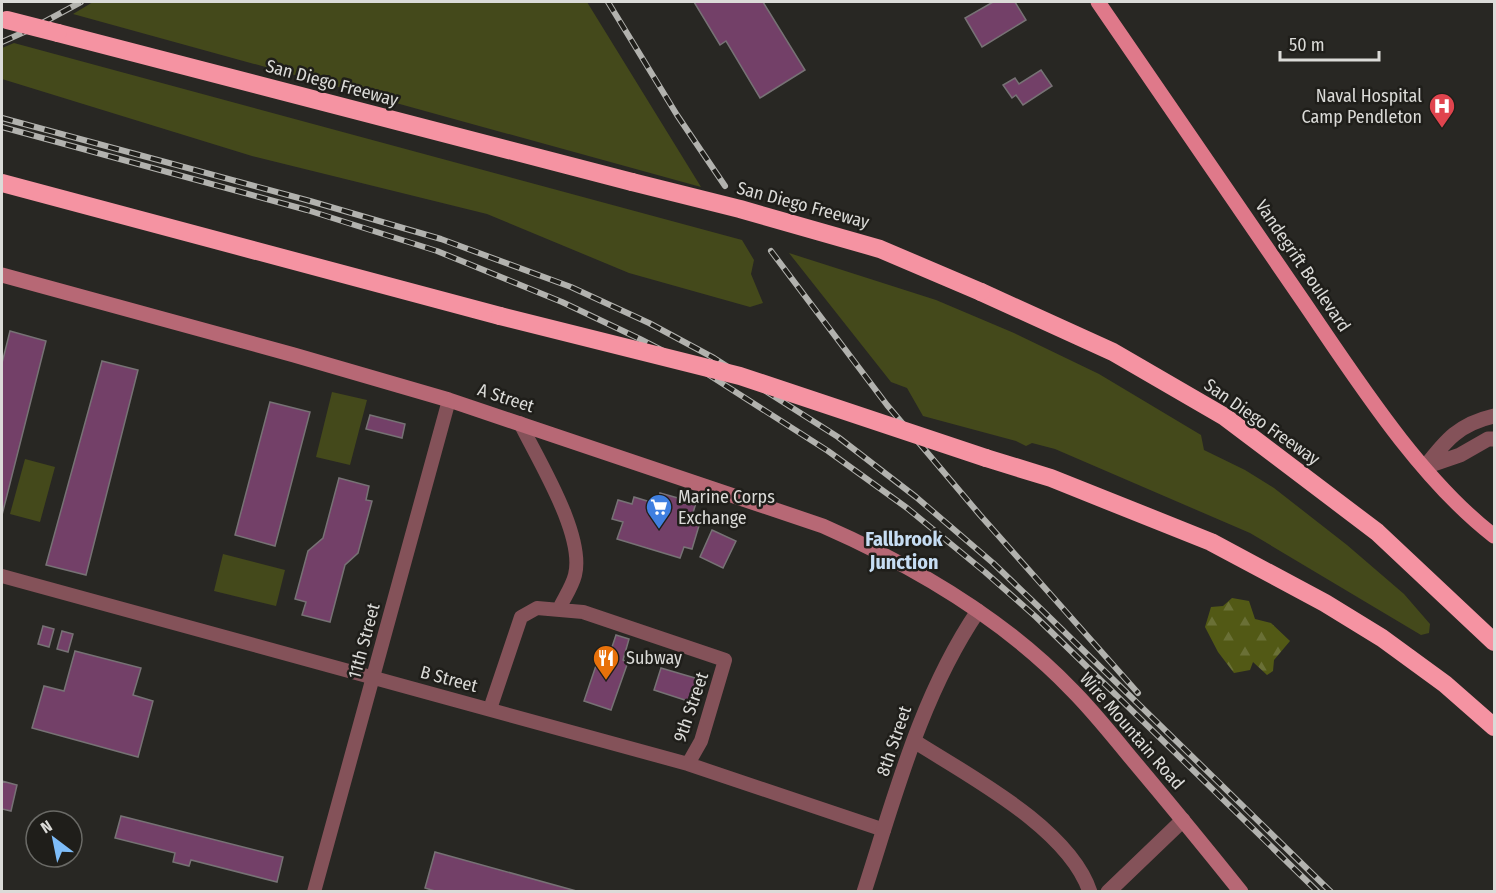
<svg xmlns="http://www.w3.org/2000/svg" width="1496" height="893" viewBox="0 0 1496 893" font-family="'Fira Sans Condensed',sans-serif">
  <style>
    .grass { fill: #44491b }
    .forest { fill: url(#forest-firs) }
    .building { fill: #734068; stroke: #777275; stroke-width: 1.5 }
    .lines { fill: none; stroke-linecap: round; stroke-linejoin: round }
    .minor { stroke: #845259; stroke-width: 14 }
    .tertiary { stroke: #845259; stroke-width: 15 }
    .secondary { stroke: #b76875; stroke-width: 15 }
    .primary { stroke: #df798a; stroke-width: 15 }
    .motorway { stroke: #f593a2; stroke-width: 18 }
    .rail-casing { stroke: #b2b2ae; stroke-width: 6 }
    .rail { stroke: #1f1e1a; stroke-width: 4; stroke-dasharray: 11; stroke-linecap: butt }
    .motorway-bridge { stroke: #f593a2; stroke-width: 18 }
    .labels { text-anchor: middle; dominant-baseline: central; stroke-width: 5; stroke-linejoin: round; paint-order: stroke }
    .street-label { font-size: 18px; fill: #dbdbd8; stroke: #1f1e1a }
    .poi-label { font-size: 18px; fill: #dbdbd8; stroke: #1f1e1a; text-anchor: start }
    .neighbourhood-label { font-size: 20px; font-weight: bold; fill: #c6ddf3; stroke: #1f1e1a }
  </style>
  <defs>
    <pattern id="forest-firs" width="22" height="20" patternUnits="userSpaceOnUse" patternTransform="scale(1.5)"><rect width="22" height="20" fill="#525915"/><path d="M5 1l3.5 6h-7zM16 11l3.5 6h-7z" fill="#6a7036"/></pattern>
  </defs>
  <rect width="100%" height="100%" fill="#282723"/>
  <!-- grass -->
  <path class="grass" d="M93,2H587L701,187L73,14Z
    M14,43L742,240L754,260L751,274L763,303L750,307L629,273L487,214L252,156L2,79V48Z
    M789,253L936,300L1014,333L1099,374L1201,435L1204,450L1245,470L1274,488L1347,545L1404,594L1430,624L1429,633L1421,635L1250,533L1055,449L1032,443L1026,446L1016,441L923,416L907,388L891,382Z
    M332,392L367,400L350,465L316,457Z
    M25,459L55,467L40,522L10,514Z
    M223,554L285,570L276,606L214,591Z"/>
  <!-- forest -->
  <path class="forest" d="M1232,598L1249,601L1255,619L1271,623L1290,641L1274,660L1273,671L1267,675L1253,662L1250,670L1234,673L1218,652L1205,627L1211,607L1223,606Z"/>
  <!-- building -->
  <path class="building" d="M694,2H763L805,70L760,98L726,41L720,45Z
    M993,2H1015L1026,20L982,47L965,18Z
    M1041,70L1052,86L1023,105L1016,95L1012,98L1003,85L1015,78L1019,84Z
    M10,331L46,341L2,515V363Z
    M102,361L138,370L86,575L46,565Z
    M270,402L310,412L275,546L235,535Z
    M370,415L405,424L402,438L366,429Z
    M339,478L369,486L366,500L372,501L358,553L345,565L330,622L302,615L306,602L295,599L308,551L323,538Z
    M660,493L696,503L692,516L701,519L692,549L684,547L680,558L617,539L623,522L612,519L618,500L632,504L634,497L657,504Z
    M712,530L736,541L723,568L700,557Z
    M43,626L54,629L49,647L38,644Z
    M62,631L73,634L68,652L57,649Z
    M616,635L629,639L623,660L628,662L611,710L584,701L601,651L610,653Z
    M75,651L141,668L133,695L153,701L138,757L32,728L44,686L64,691Z
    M661,668L702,680L694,703L654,690Z
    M2,781L17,785L11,811L2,809Z
    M121,816L283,857L277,882L191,860L189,866L173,862L175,853L115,838Z
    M435,852L580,892H438L425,888Z"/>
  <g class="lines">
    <!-- minor -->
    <path class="minor" d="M520,423C538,460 585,535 575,575C572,587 564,598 559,609
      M2,576L688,764L884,830
      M490,709L521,617L537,608L583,612L725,660L701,741L688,764
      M314,892L449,400"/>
    <!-- tertiary -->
    <path class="tertiary" d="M1425,467C1446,440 1459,424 1494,416
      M1425,467L1460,455L1488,439H1494
      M914,741C969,776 1069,828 1090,892
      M864,892C895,796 921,695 978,611
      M1108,892L1183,820"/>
    <!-- secondary -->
    <path class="secondary" d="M2,275L294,355L449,400L823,526C914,566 1003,618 1072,690C1093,711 1112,735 1131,758C1168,802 1205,847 1241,892"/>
    <!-- primary -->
    <path class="primary" d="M1098,2C1167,101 1235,201 1303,301C1357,380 1419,478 1494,536"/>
    <!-- motorway -->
    <path class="motorway" d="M58,33L632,182
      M2,183L500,316
      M981,292L1113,352L1225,417L1377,532L1494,642
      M986,458L1051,478L1211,542L1325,603L1382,638L1445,684L1494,727"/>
    <!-- rail casing -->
    <g class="rail-casing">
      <path id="rail" d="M608,2L677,115L725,186
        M2,42L33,28L81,2
        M2,118L310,201L441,239L571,287L649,323L714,358L838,437L916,497L993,563L1042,610L1331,892
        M2,127L307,210L437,251L562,302L640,339L706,373L828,451L907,508L985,572L1036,617L1318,892
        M771,251L887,405L980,515L1138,693"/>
    </g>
    <!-- rail -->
    <use href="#rail" class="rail"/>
    <!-- motorway-bridge -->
    <path class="motorway-bridge" d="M7,20L58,33
      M632,182L740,209L880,249L981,292
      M500,316L740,376L986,458"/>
  </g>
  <!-- icons -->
  <defs>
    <g id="hospital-pin" transform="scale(1.35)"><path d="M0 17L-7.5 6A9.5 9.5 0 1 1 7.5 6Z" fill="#e0444e" stroke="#1f1e1a"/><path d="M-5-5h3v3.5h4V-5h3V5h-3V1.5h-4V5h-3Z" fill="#fff"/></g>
    <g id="supermarket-pin" transform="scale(1.35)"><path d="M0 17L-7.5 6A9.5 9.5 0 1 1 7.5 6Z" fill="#3f7fe0" stroke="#1f1e1a"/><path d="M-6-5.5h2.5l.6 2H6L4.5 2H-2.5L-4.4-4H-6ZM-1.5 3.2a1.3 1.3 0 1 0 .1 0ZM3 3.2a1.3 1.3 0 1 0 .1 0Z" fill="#fff"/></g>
    <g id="restaurant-pin" transform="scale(1.35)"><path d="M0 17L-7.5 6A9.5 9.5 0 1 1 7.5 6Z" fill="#e8710a" stroke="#1f1e1a"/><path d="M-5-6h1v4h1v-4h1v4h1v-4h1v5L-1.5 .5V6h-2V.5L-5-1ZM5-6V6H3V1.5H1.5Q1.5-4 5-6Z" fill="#fff"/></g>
  </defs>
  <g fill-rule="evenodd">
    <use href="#hospital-pin" x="1442" y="106"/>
    <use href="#supermarket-pin" x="659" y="507"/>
    <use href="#restaurant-pin" x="606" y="658"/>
  </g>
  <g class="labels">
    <!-- street labels -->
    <g class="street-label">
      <text transform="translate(332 83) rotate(15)">San Diego Freeway</text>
      <text transform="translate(803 205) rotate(15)">San Diego Freeway</text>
      <text transform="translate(1303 266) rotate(56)">Vandegrift Boulevard</text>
      <text transform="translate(506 398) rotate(18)">A Street</text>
      <text transform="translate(1262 422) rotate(35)">San Diego Freeway</text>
      <text transform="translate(364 641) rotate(-75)">11th Street</text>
      <text transform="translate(449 679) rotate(15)">B Street</text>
      <text transform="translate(691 707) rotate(-71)">9th Street</text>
      <text transform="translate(1132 731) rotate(49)">Wire Mountain Road</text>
      <text transform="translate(894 741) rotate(-71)">8th Street</text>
    </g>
    <!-- poi labels -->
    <g class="poi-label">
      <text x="1422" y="96" text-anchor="end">Naval Hospital<tspan x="1422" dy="21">Camp Pendleton</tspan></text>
      <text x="678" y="497">Marine Corps<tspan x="678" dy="21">Exchange</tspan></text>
      <text x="626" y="658">Subway</text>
    </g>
    <!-- neighbourhood labels -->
    <g class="neighbourhood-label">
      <text x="904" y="539">Fallbrook<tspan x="904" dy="23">Junction</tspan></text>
    </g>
  </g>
  <!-- border -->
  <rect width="1496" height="893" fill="none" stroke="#dbdbd8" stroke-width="6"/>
  <!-- north arrow -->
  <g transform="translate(54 839) rotate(328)"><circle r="28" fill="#1f1e1a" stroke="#6a6a66" stroke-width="1.5"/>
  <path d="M0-4.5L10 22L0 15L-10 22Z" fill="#7ebdf9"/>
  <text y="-9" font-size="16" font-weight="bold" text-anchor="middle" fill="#dbdbd8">N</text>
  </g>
  <!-- scale -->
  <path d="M1280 51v9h99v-9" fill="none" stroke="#dbdbd8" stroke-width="3"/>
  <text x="1289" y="51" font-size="18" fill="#dbdbd8" stroke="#1f1e1a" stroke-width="4.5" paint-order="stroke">50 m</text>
</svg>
